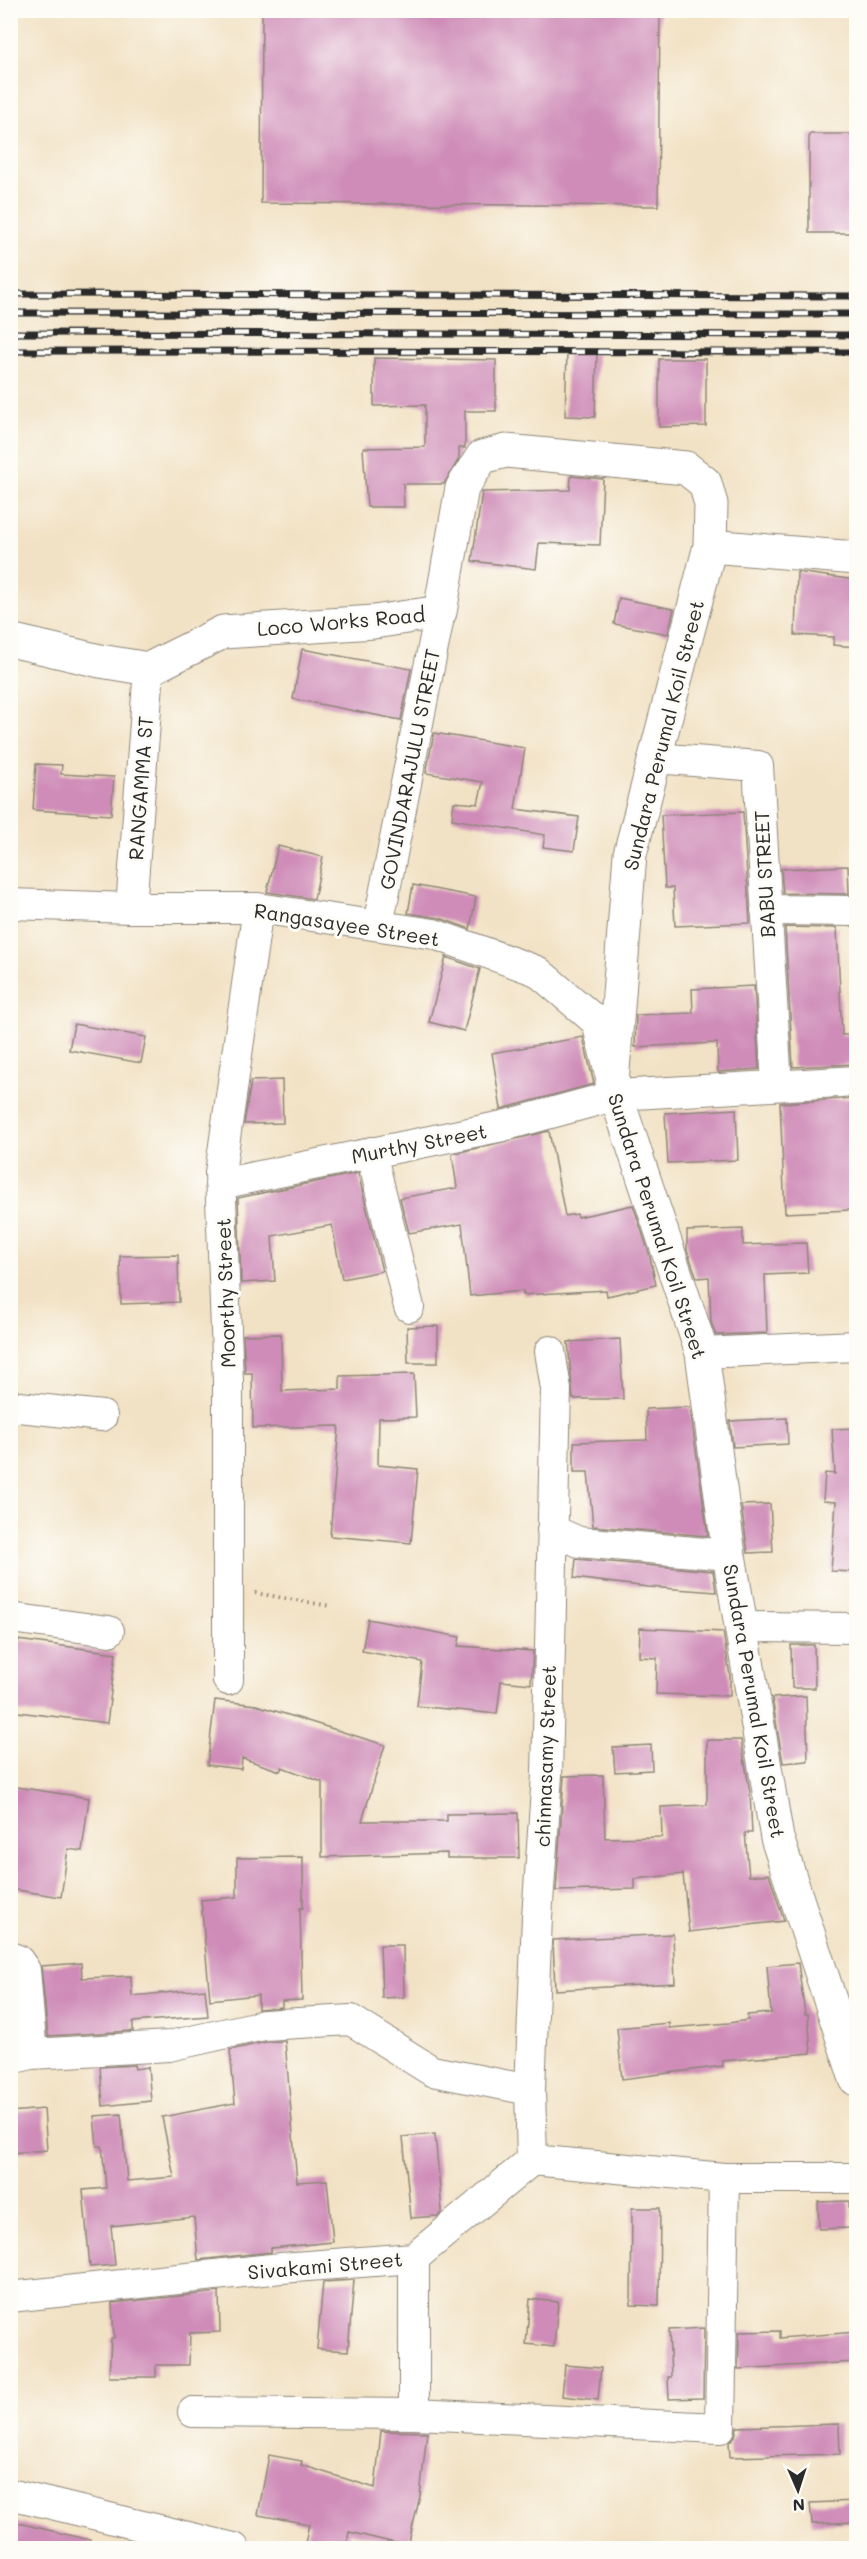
<svg xmlns="http://www.w3.org/2000/svg" width="867" height="2559" viewBox="0 0 867 2559" font-family="Mali,sans-serif">
  <style>
    .building { fill: #cf8cb8 }
    .lines { fill: none; stroke-linecap: round; stroke-linejoin: round }
    .street-casing { stroke: #8e8678; stroke-width: 32 }
    .secondary-casing { stroke: #8e8678; stroke-width: 35 }
    .path { stroke: #8e8678; stroke-width: 4; stroke-dasharray: 1.5 4.5; stroke-linecap: butt }
    .street { stroke: #fff; stroke-width: 30 }
    .secondary { stroke: #fff; stroke-width: 33 }
    .rail-casing { stroke: #2b2b2b; stroke-width: 7 }
    .rail { stroke: #fdfcf7; stroke-width: 4.5; stroke-dasharray: 14; stroke-linecap: butt }
    .labels { text-anchor: middle; dominant-baseline: central; stroke-width: 6; stroke-linejoin: round; paint-order: stroke }
    .street-label { font-size: 20px; fill: #2b2b2b; stroke: #fdfcf7 }
  </style>
  <rect width="100%" height="100%" fill="#fdfcf7"/>
  <filter id="ink" filterUnits="userSpaceOnUse"><feTurbulence type="fractalNoise" baseFrequency=".0167" numOctaves="2"/><feDisplacementMap in="SourceGraphic" scale="12" xChannelSelector="R" yChannelSelector="G"/><feConvolveMatrix kernelMatrix="1 2 1 2 8 2 1 2 1" color-interpolation-filters="sRGB"/></filter>
  <filter id="wash" filterUnits="userSpaceOnUse"><feTurbulence type="fractalNoise" baseFrequency=".008" numOctaves="4" result="noise"/><feDisplacementMap in="SourceGraphic" scale="24" xChannelSelector="R" yChannelSelector="G"/><feGaussianBlur stdDeviation="1.35" result="paint"/><feColorMatrix in="noise" values="0 0 0 0 0 0 0 0 0 0 0 0 0 0 0 0 0 1.4 0 .05"/><feComposite in="paint" operator="in"/></filter>
  <g filter="url(#wash)">
    <rect width="100%" height="100%" fill="#f2e2c5"/>
    <g id="blocks">
      <!-- building -->
      <path class="building" d="M262,10H660L658,206L261,203Z
        M809,134H856V233H809Z
        M567,353L597,354L595,417L565,416Z
        M374,358L496,360V411H465V448H459V459L444,484H403L404,507H367L363,448L425,447V405L374,406Z
        M659,359H706V426L659,427Z
        M571,476L603,479L600,545L539,543L536,569L472,561L482,492L570,490Z
        M797,572L856,580V647L833,645L834,637L795,635Z
        M619,598L674,609L668,634L614,624Z
        M302,649L411,669L401,720L293,699Z
        M434,733L525,748L515,809L579,817L574,851L543,847L545,835L452,819L454,802L478,804L483,782L426,773Z
        M36,764L62,765L61,774L114,777L111,815L33,810Z
        M743,812L750,923L675,926L673,888H665L661,815Z
        M278,846L323,857L314,899L267,892Z
        M848,866L849,894L783,893L781,869Z
        M413,885L476,897L470,929L440,918L408,913Z
        M785,927L837,928L842,1035H856V1064L793,1067Z
        M446,957L480,969L464,1031L429,1022Z
        M754,986L759,1069L718,1072L717,1043L635,1047L636,1015L693,1013L692,989Z
        M74,1024L146,1037L141,1063L69,1050Z
        M583,1037L594,1084L501,1109L492,1053Z
        M282,1080L283,1123L244,1124L251,1081Z
        M856,1098V1205L850,1206V1210L785,1213L780,1103Z
        M736,1109L738,1160L668,1163L665,1113Z
        M549,1131L565,1216L577,1214L578,1217L633,1205L649,1253L656,1285L607,1296L606,1290L523,1295V1291L470,1296L462,1224L409,1233L400,1198L457,1188L452,1154Z
        M358,1173L382,1271L342,1279L332,1225L272,1236L275,1281L241,1283L238,1198Z
        M743,1229V1245L806,1243L808,1273L765,1275L767,1333L716,1335L711,1322L709,1277L697,1278L687,1250V1231Z
        M178,1255L179,1302L121,1304L120,1256Z
        M438,1326V1363H408L407,1327Z
        M281,1334L282,1391L340,1389V1376L414,1374L416,1417L379,1418L378,1465L418,1469L411,1543L330,1536L339,1426L253,1428L252,1373H245L243,1335Z
        M620,1339L623,1399H573L568,1342Z
        M690,1407L708,1536L593,1526L588,1472H574V1442L647,1440L646,1409Z
        M787,1418L788,1444L733,1447L730,1421Z
        M856,1428V1572L831,1571L836,1502L823,1501L825,1473L835,1474L832,1429Z
        M770,1504L773,1552L748,1553L741,1505Z
        M576,1559L713,1571L716,1592L648,1587L574,1578Z
        M368,1619L460,1637L458,1646L533,1651L531,1684L501,1681L497,1714L417,1706L422,1662L362,1651Z
        M640,1628L723,1632L730,1676V1696L656,1694L657,1658L639,1657Z
        M10,1639L116,1653L107,1723L10,1711Z
        M791,1645H814L815,1688H792Z
        M806,1696L808,1761L783,1763L772,1698Z
        M215,1700L256,1705L385,1745L362,1821H447V1814L518,1813L519,1858H447V1853L322,1857V1782L282,1767L280,1771L242,1758L241,1769L207,1765Z
        M707,1740H741L750,1793L752,1833H745L749,1876L769,1874L784,1921L689,1932L683,1874L635,1879V1889L556,1891L564,1776L603,1775L605,1838L662,1837L661,1807L707,1805Z
        M651,1745L652,1770L615,1772L613,1747Z
        M10,1786L89,1798L82,1851L68,1849L61,1897L10,1889Z
        M303,1857V1908H300L302,2000L282,2001V2007L258,2009V1995L210,2000L201,1900L237,1897V1858Z
        M673,1934L675,1983L555,1990L553,1940Z
        M380,1945H403L404,1997L382,1998Z
        M81,1963L82,1978L131,1976L132,1996L205,1989L208,2016L133,2022V2031L48,2036L41,1966Z
        M798,1963L805,2014H808L811,2053L723,2061V2066L622,2079L617,2028L669,2023V2028L729,2023L748,2020L747,2015L771,2013L767,1966Z
        M285,2041L297,2182L327,2180L333,2242L271,2248V2252L198,2260L194,2217L111,2226L115,2265L90,2267L83,2190L106,2188L102,2146H97L94,2116L121,2114L127,2181L174,2177L162,2117L235,2103L230,2050L266,2042Z
        M134,2065L135,2069L148,2067L151,2101L103,2106L100,2067Z
        M44,2109L47,2150L10,2153V2112Z
        M435,2134L442,2212L438,2216L411,2218L403,2137Z
        M849,2201L850,2228L819,2229L818,2202Z
        M632,2208H660L659,2306L631,2305Z
        M354,2280L348,2351L317,2349L323,2282Z
        M219,2292L220,2332L190,2333L189,2365H156V2377H109L111,2338H114L112,2303Z
        M530,2299L558,2302L554,2347L526,2344Z
        M704,2328L703,2398L669,2399L668,2377H671L669,2330Z
        M780,2331V2338L856,2332V2362L738,2369L739,2332Z
        M565,2365L601,2368L598,2400L562,2396Z
        M839,2424L840,2454L730,2457L729,2442L735,2436L737,2427Z
        M381,2431L427,2432L420,2496L408,2546L349,2532L346,2548H304L309,2524L258,2515L269,2455L302,2461L301,2465L375,2488Z
        M856,2501V2522L812,2524L810,2503Z
        M10,2521L90,2540L89,2548H10Z"/>
    </g>
  </g>
  <g filter="url(#ink)">
    <use href="#blocks" fill-opacity="0" stroke="#8e8678" stroke-width="1.5"/>
    <g class="lines">
      <!-- street casing -->
      <g class="street-casing">
        <path id="street" d="M655,758L758,766L777,1085
          M10,904L131,908H258L434,934L537,971L597,1022L609,1070
          M131,908L149,669
          M766,910L856,911
          M378,925L440,612
          M371,1152L409,1307
          M220,1184L503,1126L617,1095L856,1081
          M702,1353L856,1346
          M10,1406L102,1416
          M552,1530L579,1542L729,1555
          M10,1618L109,1631
          M741,1627L856,1628
          M228,1680V1382L220,1173L258,908
          M10,1957L18,1960L25,1970L32,2054
          M10,2059L32,2054L169,2046L264,2025L351,2020L432,2071L530,2090
          M532,2160L530,2090L537,1917L547,1775L556,1389L550,1351
          M414,2258V2414L720,2428L724,2178
          M10,2297L281,2268L414,2258L532,2160L724,2178H856
          M193,2412L414,2414
          M10,2494L234,2548"/>
      </g>
      <!-- secondary casing -->
      <g class="secondary-casing">
        <path id="secondary" d="M710,546L630,854L612,1083L702,1353L729,1555L777,1838L856,2079
          M10,640L100,661L149,669L223,632L374,622L440,612L462,488L482,457L506,451L686,468L705,483L711,504L710,546L856,558"/>
      </g>
      <!-- path -->
      <path class="path" d="M255,1593L330,1606"/>
      <!-- street -->
      <use href="#street" class="street"/>
      <!-- secondary -->
      <use href="#secondary" class="secondary"/>
      <!-- rail casing -->
      <g class="rail-casing">
        <path id="rail" d="M10,294L856,296
          M10,313L856,314
          M10,333L856,335
          M10,351L856,352"/>
      </g>
      <!-- rail -->
      <use href="#rail" class="rail"/>
    </g>
  </g>
  <g class="labels">
    <!-- street labels -->
    <g class="street-label">
      <text transform="translate(341 621) rotate(-5)">Loco Works Road</text>
      <text transform="translate(663 735) rotate(-76)">Sundara Perumal Koil Street</text>
      <text transform="translate(409 769) rotate(-79)">GOVINDARAJULU STREET</text>
      <text transform="translate(140 788) rotate(-86)">RANGAMMA ST</text>
      <text transform="translate(764 874) rotate(-93)">BABU STREET</text>
      <text transform="translate(347 924) rotate(9)">Rangasayee Street</text>
      <text transform="translate(419 1143) rotate(-11)">Murthy Street</text>
      <text transform="translate(658 1226) rotate(72)">Sundara Perumal Koil Street</text>
      <text transform="translate(225 1293) rotate(-92)">Moorthy Street</text>
      <text transform="translate(755 1701) rotate(80)">Sundara Perumal Koil Street</text>
      <text transform="translate(545 1756) rotate(-88)">chinnasamy Street</text>
      <text transform="translate(325 2265) rotate(-5)">Sivakami Street</text>
    </g>
  </g>
  <!-- margin -->
  <rect width="867" height="2559" fill="none" stroke="#fdfcf7" stroke-width="36"/>
  <!-- north arrow -->
  <g transform="translate(798 2490) rotate(177)" stroke="#fdfcf7" stroke-width="4.5" paint-order="stroke">
  <path d="M0-4.5L10 22L0 15L-10 22Z" fill="#2b2b2b"/>
  <text y="-9" font-size="16" font-weight="bold" text-anchor="middle" fill="#2b2b2b">N</text>
  </g>
</svg>
